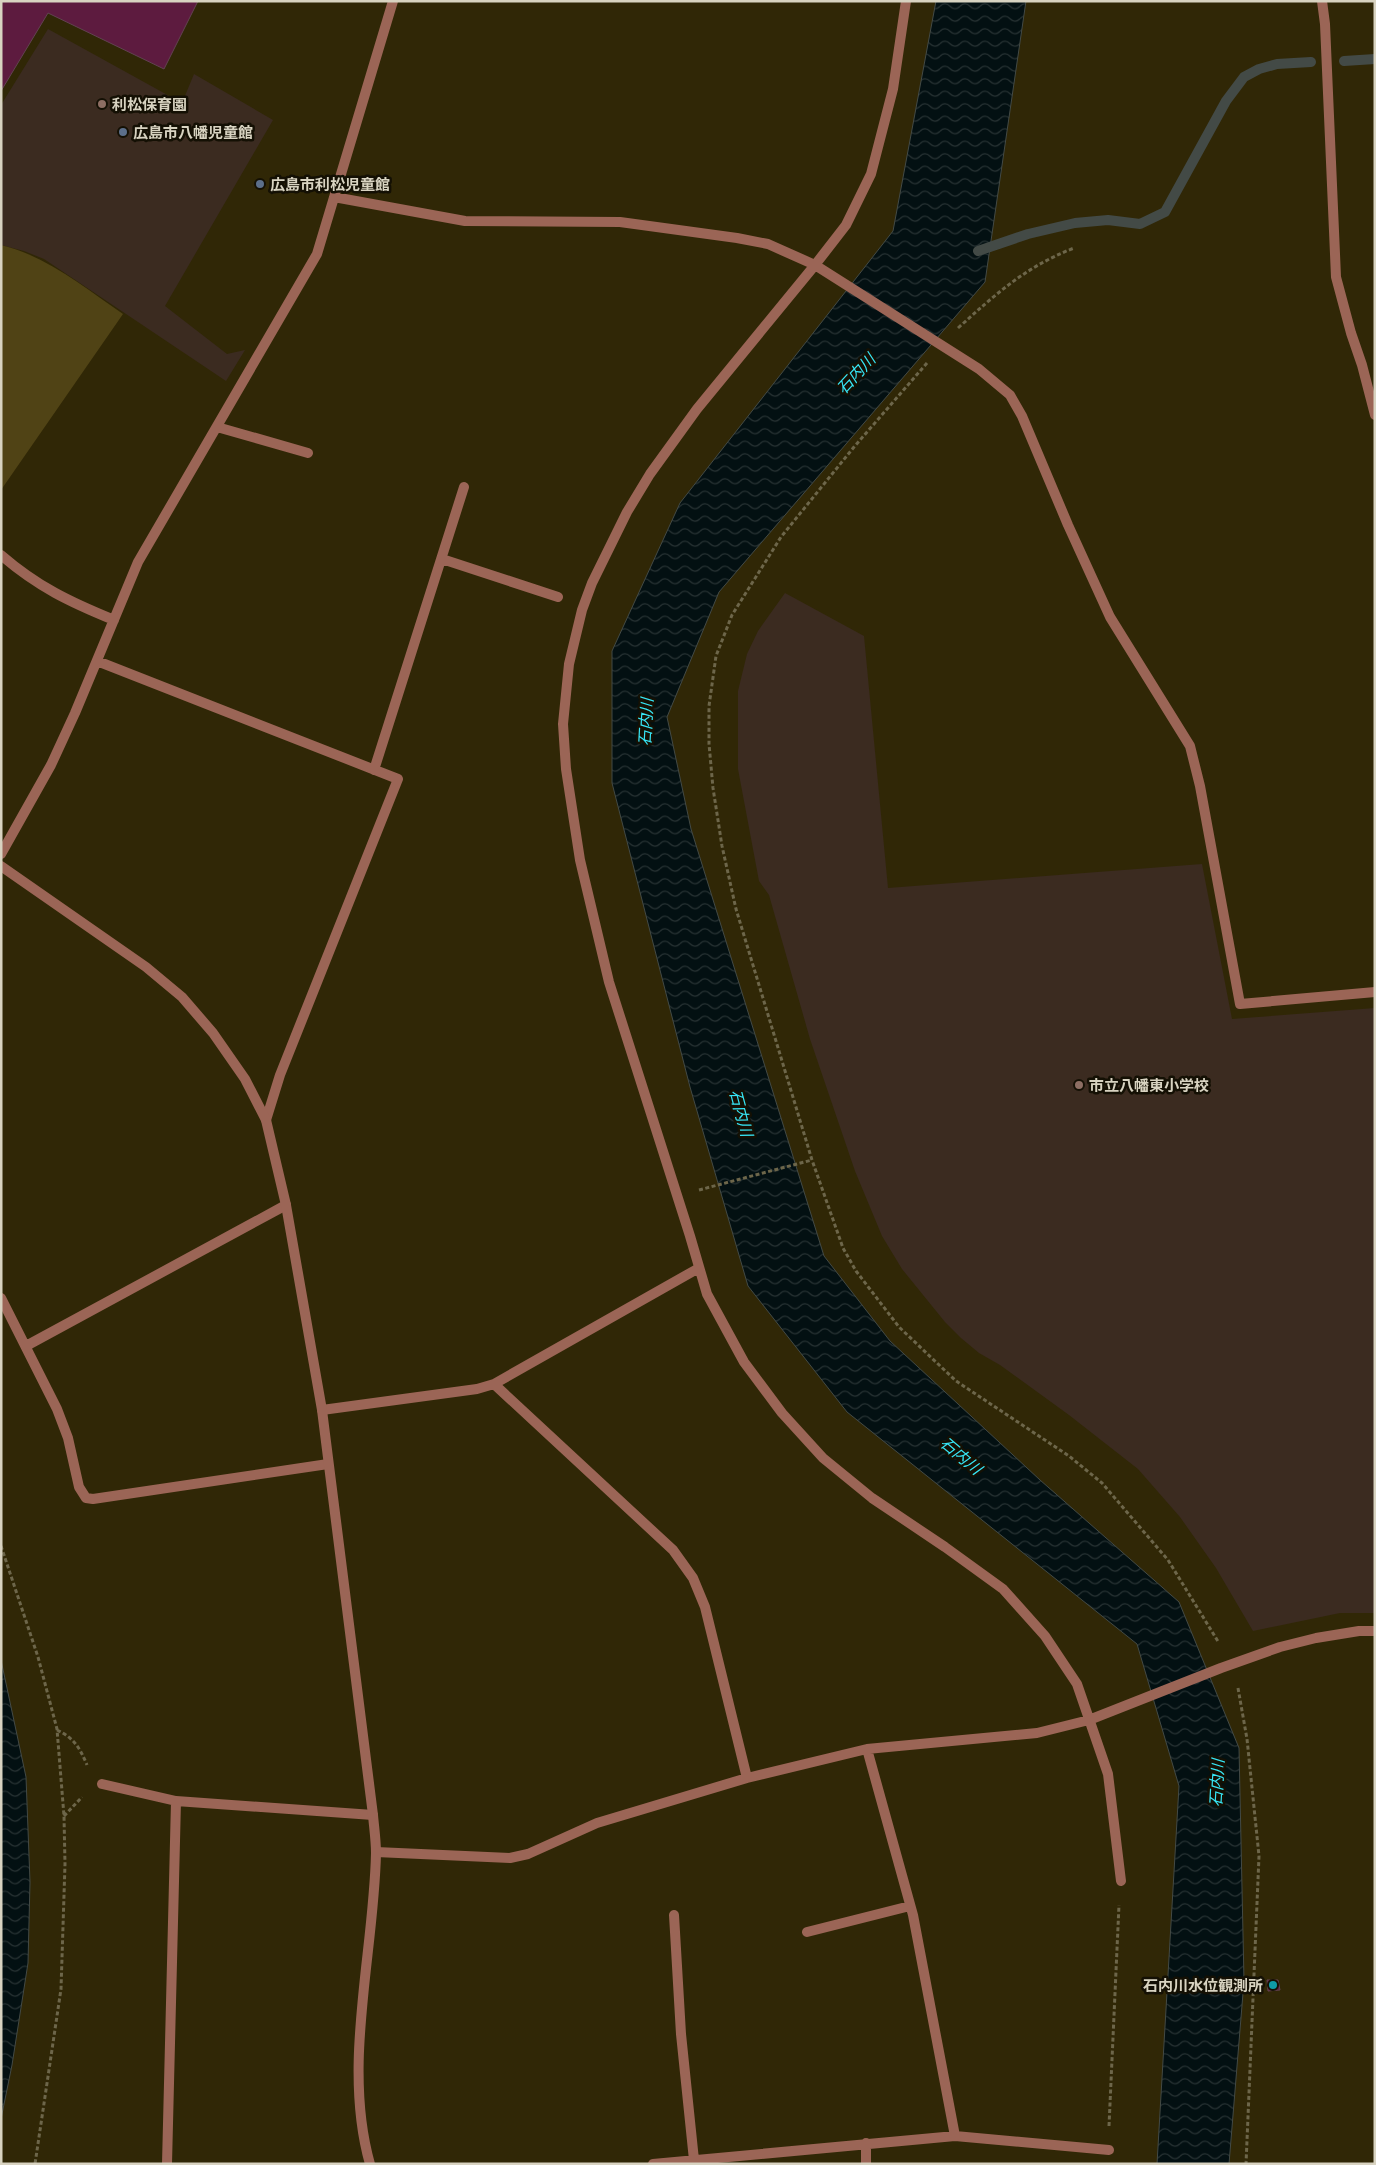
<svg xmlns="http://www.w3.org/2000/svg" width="1376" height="2165" viewBox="0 0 1376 2165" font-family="Montserrat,'Noto Sans JP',sans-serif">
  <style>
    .education { fill: #3b2b20 }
    .park { fill: #504315 }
    .water { fill: url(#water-waves); stroke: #434a46 }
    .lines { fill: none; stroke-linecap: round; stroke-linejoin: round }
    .stream { stroke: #434a46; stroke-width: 10 }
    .building { fill: #5d1b3f; stroke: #624251 }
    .path { stroke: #6d664a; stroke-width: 3; stroke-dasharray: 4 2.5; stroke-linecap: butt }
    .minor { stroke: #9b6556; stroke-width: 10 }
    .tertiary { stroke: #9b6556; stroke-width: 10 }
    .education-dot { fill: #8d6e63; stroke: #141004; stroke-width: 2 }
    .service-dot { fill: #5c6f8a; stroke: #141004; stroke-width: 2 }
    .culture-dot { fill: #0f9aa8; stroke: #141004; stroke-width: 2 }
    .labels { text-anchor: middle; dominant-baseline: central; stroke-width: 5; stroke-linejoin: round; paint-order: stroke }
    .poi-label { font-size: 15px; font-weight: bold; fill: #d8d3c1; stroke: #141004; text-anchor: start }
    .water-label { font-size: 16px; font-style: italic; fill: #37e6f6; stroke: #141004 }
  </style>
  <defs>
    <pattern id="water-waves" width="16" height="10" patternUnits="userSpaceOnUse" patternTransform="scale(1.25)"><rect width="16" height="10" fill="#031012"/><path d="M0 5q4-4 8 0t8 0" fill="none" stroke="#273233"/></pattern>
  </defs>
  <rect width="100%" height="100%" fill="#302706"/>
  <!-- education -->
  <path class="education" d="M48,29L182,103L194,74L273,120L165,306L227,354L245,350L226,381L44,259L24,251L1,245V105Z
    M785,593L864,636L888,888L1202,864L1232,1019L1375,1008V1613H1340L1253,1631L1216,1568L1180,1517L1138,1469L1069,1415L1000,1365L979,1353L961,1338L945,1322L902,1269L882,1236L855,1171L810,1039L769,895L759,881L738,769V691L747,654L758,631Z"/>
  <!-- park -->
  <path class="park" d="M1,245C47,256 85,288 123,314L1,490Z"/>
  <!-- water -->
  <path class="water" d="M936,1H1026L985,282L719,592L667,717L691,829L824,1256L890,1341L1040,1480L1179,1602L1239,1748L1244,1981L1229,2164H1157L1179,1786L1137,1644L847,1412L748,1286L690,1087L612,783V651L680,503L893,231Z
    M1,1660L26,1777L30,1882L28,1963L12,2065L1,2119Z"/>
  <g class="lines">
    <!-- stream -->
    <path class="stream" d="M1344,61L1375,59
      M978,251L1028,234L1075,223L1108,220L1140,224L1165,212L1226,101L1244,77L1259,69L1277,64L1311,62"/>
  </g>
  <!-- building -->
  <path class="building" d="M1,1H198L164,69L48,13L1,91Z
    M1267,1980H1278L1280,1990L1268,1991Z"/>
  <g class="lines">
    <!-- path -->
    <path class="path" d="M958,328C996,294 1025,267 1074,248
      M927,363L854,447L781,537L732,615L716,656L709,706V744L713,788L722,846L736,909L812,1160L843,1248L856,1271L899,1327L956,1381L1069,1456L1102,1483L1168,1560L1219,1643
      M699,1190L812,1160
      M1,1546L38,1657L57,1729L64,1816L65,1864L61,1989L35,2164
      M1238,1688L1247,1739L1259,1856L1246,2164
      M57,1730C74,1738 80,1748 87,1765
      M64,1816L82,1797
      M1109,2126L1119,1905"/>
    <!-- minor -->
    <path class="minor" d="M906,1L893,89L871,174L846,225L815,265L697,409L650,474L627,512L592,583L582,610L569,664L563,724L566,769L580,860L609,982L690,1236L707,1294L744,1362L782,1413L823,1458L872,1498L945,1547L1003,1589L1045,1636L1077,1684L1108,1774L1121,1881
      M1322,1L1325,24L1336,277L1351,333L1362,365L1375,415
      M334,197L465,221L620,222L737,238L768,244L815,265L979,369L1010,395L1022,416L1068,525L1110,617L1190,746L1200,786L1240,1004L1375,992
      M217,427L308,453
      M1,555C38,587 70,602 114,620
      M442,559L558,597
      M97,661L398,779L280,1075L266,1120
      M374,770L464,487
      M1,854L51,765L75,713L138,562L317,254L393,1
      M1,1298L57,1409L68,1438L79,1487L86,1498L93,1499L328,1464
      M26,1346L286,1205
      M494,1384L673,1550L693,1578L705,1607L747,1778
      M322,1410L477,1389L494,1384L699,1268
      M867,1749L913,1915L955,2136
      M102,1784L176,1801L373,1815
      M376,1852L510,1858L528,1854L597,1823L747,1778L867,1749L1037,1733L1089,1720L1221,1668L1280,1647L1316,1638L1359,1631H1375
      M674,1915L681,2034L694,2160
      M807,1932L910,1906
      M167,2164L176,1801
      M653,2164L955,2136L1109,2150
      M866,2164V2143"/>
    <!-- tertiary -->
    <path class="tertiary" d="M1,866L146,967L182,997L213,1033L245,1079L266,1120L286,1205L322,1410L373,1815C374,1827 376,1840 376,1853C374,1953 342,2066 370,2164"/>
  </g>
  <!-- markers -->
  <g class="education-dot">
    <circle cx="102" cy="104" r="5"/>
    <circle cx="1079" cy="1085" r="5"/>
  </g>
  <g class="service-dot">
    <circle cx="123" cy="132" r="5"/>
    <circle cx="260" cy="184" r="5"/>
  </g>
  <circle class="culture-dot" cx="1273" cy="1985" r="5"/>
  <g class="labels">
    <!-- poi labels -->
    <g class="poi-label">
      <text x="112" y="104">利松保育園</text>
      <text x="133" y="132">広島市八幡児童館</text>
      <text x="270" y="184">広島市利松児童館</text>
      <text x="1089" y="1085">市立八幡東小学校</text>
      <text x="1263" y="1985" text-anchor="end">石内川水位観測所</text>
    </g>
    <!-- water labels -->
    <g class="water-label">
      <text transform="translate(856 374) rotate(-47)">石内川</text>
      <text transform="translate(646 722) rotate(-87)">石内川</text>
      <text transform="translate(741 1113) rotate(75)">石内川</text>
      <text transform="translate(961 1456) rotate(40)">石内川</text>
      <text transform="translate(1217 1783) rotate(-87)">石内川</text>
    </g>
  </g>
  <!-- border -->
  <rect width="1376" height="2165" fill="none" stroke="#d8d3c1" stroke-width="5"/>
</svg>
